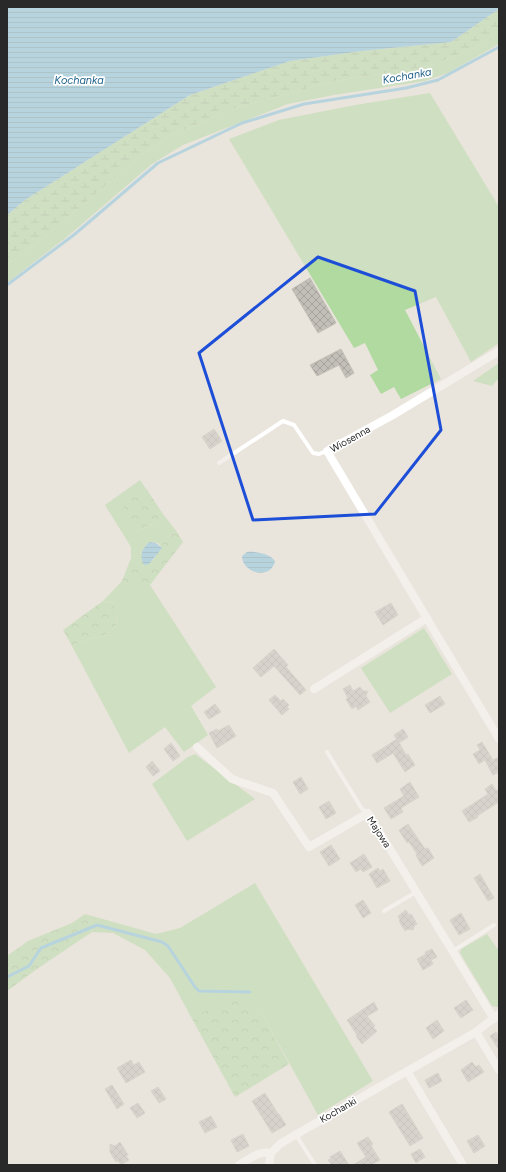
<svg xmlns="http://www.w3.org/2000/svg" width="506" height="1172" viewBox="0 0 506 1172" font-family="Figtree,sans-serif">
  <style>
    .grass { fill: #b0da9f }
    .forest { fill: url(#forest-crowns) }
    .wetland { fill: url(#wetland-marsh) }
    .water { fill: url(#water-rules) }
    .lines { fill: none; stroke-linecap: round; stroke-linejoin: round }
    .stream { stroke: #7bc1e0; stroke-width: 3 }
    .building { fill: url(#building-cross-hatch); stroke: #c4c0b6 }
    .lane { stroke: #fff; stroke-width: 4 }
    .street { stroke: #fff; stroke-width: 8 }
    .marked { fill: none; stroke: #1d4ed8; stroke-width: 3; stroke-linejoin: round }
    .labels { text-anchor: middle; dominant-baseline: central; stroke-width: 3.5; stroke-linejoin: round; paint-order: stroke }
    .street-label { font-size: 10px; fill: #292929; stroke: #fff }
    .water-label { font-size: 11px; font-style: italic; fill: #1c5f89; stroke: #fff }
  </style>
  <defs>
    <pattern id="forest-crowns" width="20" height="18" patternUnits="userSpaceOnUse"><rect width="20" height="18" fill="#b0da9f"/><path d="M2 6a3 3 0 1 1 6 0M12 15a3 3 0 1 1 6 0" fill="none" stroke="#97bb89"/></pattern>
    <pattern id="wetland-marsh" width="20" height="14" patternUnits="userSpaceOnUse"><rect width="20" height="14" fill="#b0da9f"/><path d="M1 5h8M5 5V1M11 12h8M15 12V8" fill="none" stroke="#97bb89"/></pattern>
    <pattern id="water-rules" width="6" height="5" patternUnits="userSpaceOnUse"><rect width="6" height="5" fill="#7bc1e0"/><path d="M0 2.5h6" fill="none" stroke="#659db6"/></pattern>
    <pattern id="building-cross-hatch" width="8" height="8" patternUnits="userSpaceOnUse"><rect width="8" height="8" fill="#c2beb8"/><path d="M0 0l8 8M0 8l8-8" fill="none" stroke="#a7a39e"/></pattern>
  </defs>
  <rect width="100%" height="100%" fill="#e9e4dc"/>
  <!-- grass -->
  <path class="grass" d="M499,31V44L448,73L425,81L334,95L288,104L183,145L152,164L68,236L7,283V265L47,235L139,157L169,136L238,107L335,81L430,66L473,49Z
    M430,93L499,207V343L471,362L436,297L405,310L441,379L401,399L394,387L381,394L370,375L378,370L365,343L354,348L229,139L279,120L355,105Z
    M499,363V378L492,386L473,381Z
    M140,480L147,490L140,491L135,532L159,521L163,514L177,532L167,537L162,548L158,543L152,542L146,545L142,552L131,558V547L105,505Z
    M122,581L130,585H150L216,687L191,706L208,735L184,752L165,727L129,753L72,646L89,639L104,636L116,627L117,611L113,603L103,601Z
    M424,628L452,674L390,713L361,668Z
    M195,754L255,799L187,841L152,784L188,757Z
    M255,883L373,1081L318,1115L261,1012L233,1000L191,1017L170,978L145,950L113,933L92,932L94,924L85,914L156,934L180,928Z
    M487,934L499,951V1006L497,1007L492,1006L460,953L461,949Z"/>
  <!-- forest -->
  <path class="forest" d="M147,490L163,514L159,521L135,532L124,522L122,510C129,500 134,491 147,490Z
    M177,532L183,542L150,585H130L122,581L131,558L142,552V561L153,560L167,537Z
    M103,601L113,603L117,611L116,627L104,636L89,639L72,646L63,630Z
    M85,914L94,924L92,932L37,969L7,991V956L28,941L72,923Z
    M233,999L261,1012L289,1064L235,1097L191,1017Z"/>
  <!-- wetland -->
  <path class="wetland" d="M499,9V31L473,49L430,66L335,81L238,107L169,136L139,157L47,235L7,265V215L25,200L190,95L290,61L362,51L451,42Z"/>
  <!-- water -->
  <path class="water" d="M7,7H499V9L451,42L362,51L290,61L190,95L25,200L7,215Z
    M150,542L156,543L162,548L149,564L144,565C139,557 142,547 150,542Z
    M247,552C255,551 271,554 275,561C271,581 242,573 242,556Z"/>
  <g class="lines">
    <!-- stream -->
    <path class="stream" d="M7,285L75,234L158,163L242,123L304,104L406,88L438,80L499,47
      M7,977L29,966L41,948L97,925L162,942L168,946L195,987L199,991L250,992"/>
  </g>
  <!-- building -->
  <path class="building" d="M310,278L336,323L318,333L292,289Z
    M341,349L354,373L346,378L339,365L317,376L310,365Z
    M214,429L222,441L210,449L202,437Z
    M391,603L398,615L383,625L375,612Z
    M274,649L288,665L286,667L306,690L300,695L274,666L261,677L253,668Z
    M350,685L353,691L360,687L363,691H368L366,696L370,702L358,710L356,706L352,709L346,699L348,698L343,689Z
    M275,695L281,701L283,699L289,705L287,707L289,709L282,715L269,700Z
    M440,696L445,704L430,713L425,705Z
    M215,704L221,712L209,719L204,712Z
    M229,725L236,736L217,748L209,733L217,729L218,731Z
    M403,729L408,737L399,743L394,735Z
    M397,739L406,755L408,754L415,765L405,772L393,753L377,763L372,755Z
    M482,742L493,760L499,757V772L493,775L485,760L479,764L473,754L480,750L477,745Z
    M171,743L180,756L173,761L164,749Z
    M152,761L160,771L153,776L146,767Z
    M301,777L308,789L300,794L293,782Z
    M410,782L419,797L401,808L403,812L391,819L384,808L404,796L400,789Z
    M492,784L496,791L499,789V802L477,816L478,817L469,822L462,811L488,794L485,789Z
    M329,801L336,813L326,819L319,807Z
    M408,824L425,849L428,848L434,858L422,866L416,855L417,854L409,842L407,843L399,830Z
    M331,845L340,859L329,866L320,852Z
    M364,854L372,867L363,872L361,869L356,872L350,863Z
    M378,868L380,871L383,869L390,881L377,888L369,874Z
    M480,874L494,898L488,901L474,878Z
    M363,900L371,913L363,918L355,905Z
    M406,910L409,915L411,914L417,924L414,926L413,930L408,929L405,931L399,921L400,920L398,916Z
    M461,913L470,929L459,935L450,920Z
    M432,949L437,957L431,960L433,964L423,970L417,959L426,954L425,952Z
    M466,1000L473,1010L461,1018L454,1008Z
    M374,1002L378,1010L367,1016L375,1026L373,1027L377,1031L362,1044L356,1036L357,1035L347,1020Z
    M437,1020L444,1031L433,1039L426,1028Z
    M496,1032L499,1036V1050L490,1036Z
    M131,1060L134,1065L139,1062L145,1072L126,1083L117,1068Z
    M472,1062L476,1067L479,1065L484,1072L468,1082L461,1070Z
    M438,1073L442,1081L429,1088L425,1080Z
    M112,1085L124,1104L117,1109L105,1089Z
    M158,1087L166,1099L159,1103L151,1091Z
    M265,1093L278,1114H279L286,1125L272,1133L252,1101Z
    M138,1103L145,1113L137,1118L130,1108Z
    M402,1104L423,1138L410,1146L389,1112Z
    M211,1116L217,1127L205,1133L199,1122Z
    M243,1134L249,1146L237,1152L231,1140Z
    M478,1135L485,1146L474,1153L467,1141Z
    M368,1137L373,1144L371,1146L380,1160L371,1165H353L366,1157L357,1143Z
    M120,1142L128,1155L126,1156L129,1160L121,1165L118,1161L116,1162L110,1152V1144L115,1146Z
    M420,1149L425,1157L416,1163L411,1154Z
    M340,1151L349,1165H332L328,1160L331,1159L330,1157Z"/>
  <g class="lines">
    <!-- lane -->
    <path class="lane" d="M219,463L283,421L294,425L313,453L319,454L327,451
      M327,752L362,809L368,813
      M384,911L416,892
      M453,951L494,925
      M296,1135L315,1165"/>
    <!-- street -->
    <path class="street" d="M499,351L393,415L327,451L499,739
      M314,689L427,618
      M197,747L232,779L273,793L309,847L368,813L494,1019
      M476,1032L499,1070
      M407,1071L463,1165
      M239,1165C249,1159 260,1150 271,1153
      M269,1165L271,1153L280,1144L302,1131L476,1032L499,1014"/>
  </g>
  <!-- marked area -->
  <path d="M0 0H506V1172H0ZM318,257L415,291L441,430L375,514L253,520L199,353Z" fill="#e9e4dc" fill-opacity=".55" fill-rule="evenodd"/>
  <path class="marked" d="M318,257L415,291L441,430L375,514L253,520L199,353Z"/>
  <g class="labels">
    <!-- street labels -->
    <g class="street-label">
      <text transform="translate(350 439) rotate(-29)">Wiosenna</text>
      <text transform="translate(379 832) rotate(57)">Majowa</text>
      <text transform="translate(338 1110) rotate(-30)">Kochanki</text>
    </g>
    <!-- water labels -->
    <g class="water-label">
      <text transform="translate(407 76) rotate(-10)">Kochanka</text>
      <text x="79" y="80">Kochanka</text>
    </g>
  </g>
  <!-- border -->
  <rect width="506" height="1172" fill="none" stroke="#292929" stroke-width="16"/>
</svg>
